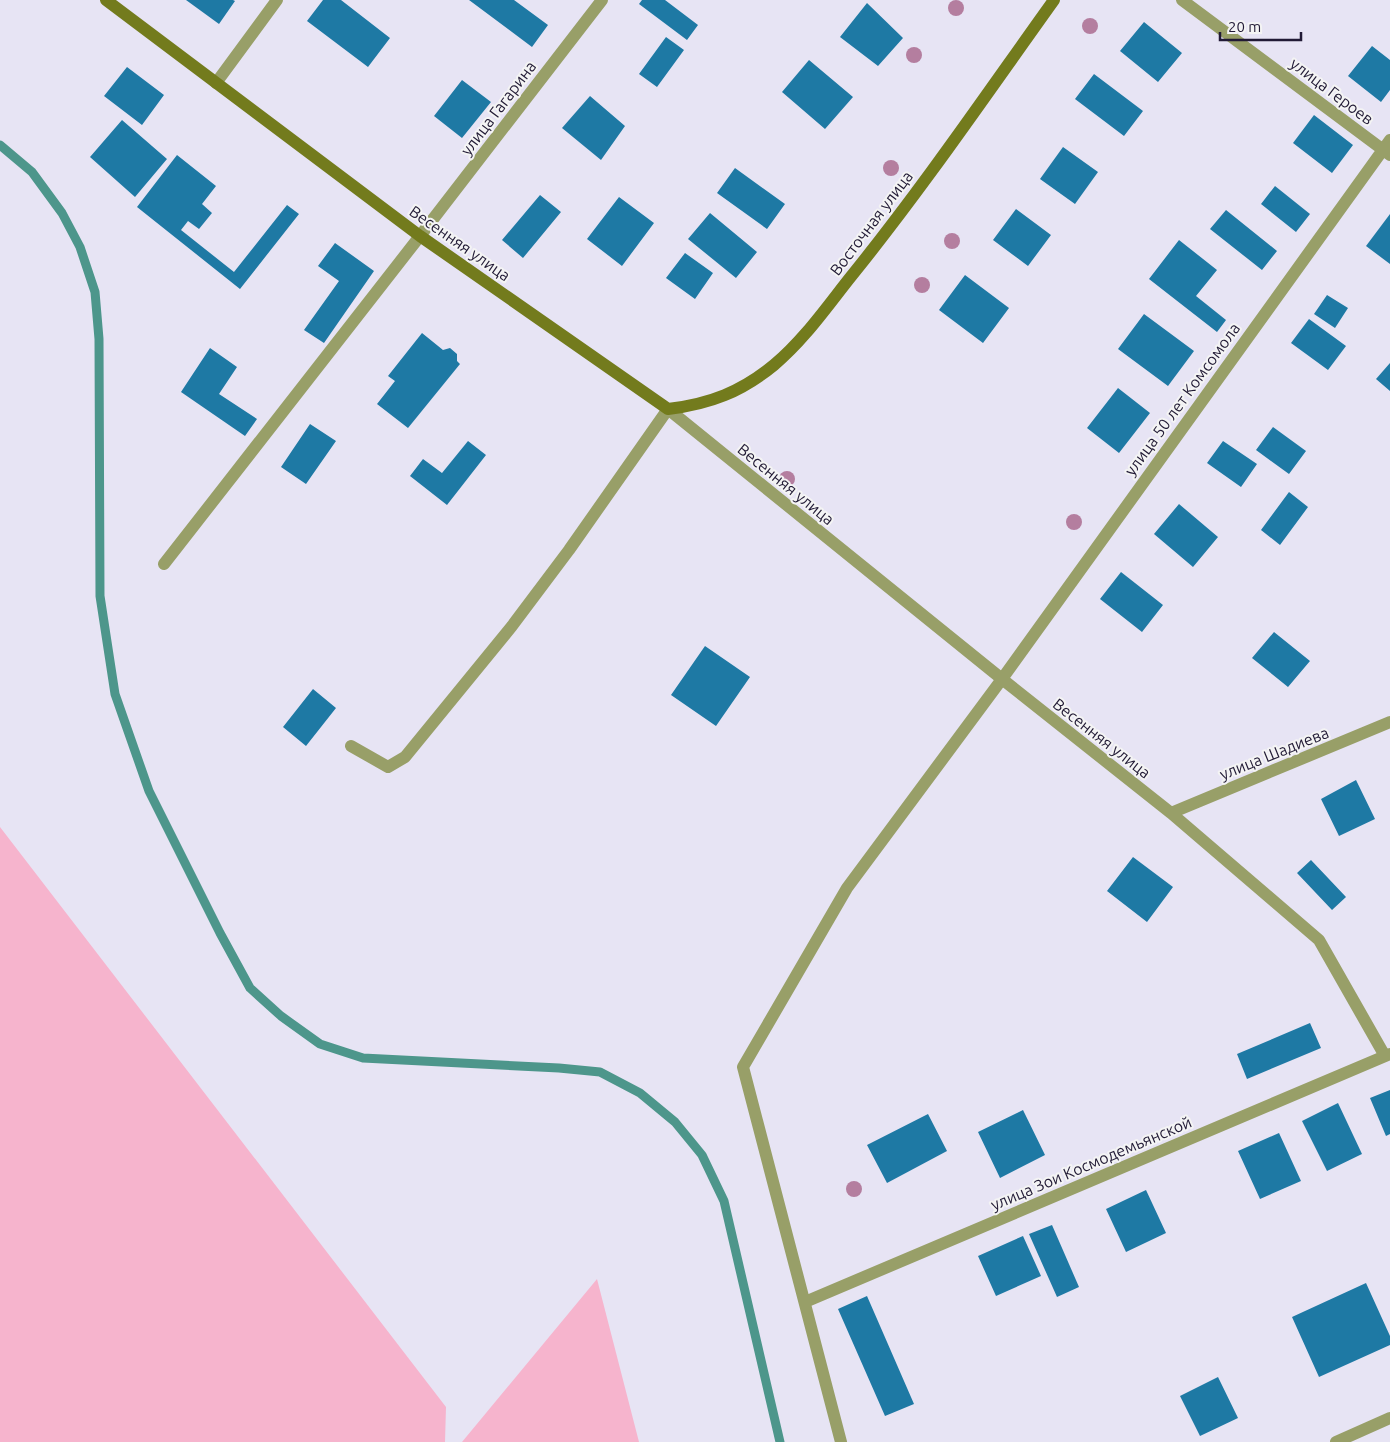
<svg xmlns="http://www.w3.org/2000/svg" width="1390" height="1442" viewBox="0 0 1390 1442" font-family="Ubuntu,sans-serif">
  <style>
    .green { fill: #f6b4cd }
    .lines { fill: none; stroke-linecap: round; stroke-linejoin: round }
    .stream { stroke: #4d968b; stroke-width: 9 }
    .building { fill: #1e79a4 }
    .lane { stroke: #989f68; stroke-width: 12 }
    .street { stroke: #989f68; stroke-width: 12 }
    .secondary { stroke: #737b1d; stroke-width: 12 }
    .tree { fill: #b47e9f }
    .labels { text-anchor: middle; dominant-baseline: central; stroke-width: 4; stroke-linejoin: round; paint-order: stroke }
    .street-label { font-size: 16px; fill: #211a35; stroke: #f4f4f4 }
  </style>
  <rect width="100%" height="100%" fill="#e7e4f4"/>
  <!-- green -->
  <path class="green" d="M0,827L446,1407L445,1442H0Z
    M597,1279L639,1442H462Z"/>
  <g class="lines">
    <!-- stream -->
    <path class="stream" d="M0,145L32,172L62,213L80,247L95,292L99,339L100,596L115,694L149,791L220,933L250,988L281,1016L320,1044L363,1058L559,1068L600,1072L640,1093L675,1122L702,1155L724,1201L780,1442"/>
  </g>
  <!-- building -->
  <path class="building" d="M186,0H233L235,1L219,24Z
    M323,0H341L390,38L368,67L307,21Z
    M469,0H514L548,25L532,47Z
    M642,0H665L698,25L687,40L639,4Z
    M867,3L903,38L878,66L840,37Z
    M1144,22L1182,53L1158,82L1120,51Z
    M666,37L684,50L657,87L639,74Z
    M1372,46L1390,60V90L1381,102L1348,76Z
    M809,60L853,97L825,129L782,92Z
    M127,67L164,95L142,125L104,96Z
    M1094,74L1143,111L1124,136L1075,99Z
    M462,80L491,102L462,138L434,116Z
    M590,96L625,126L601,160L562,128Z
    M1314,115L1353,145L1332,173L1293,143Z
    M122,120L167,159L135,197L90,157Z
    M1063,147L1098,172L1075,204L1040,179Z
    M177,155L216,186L202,204L212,213L199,229L188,221L181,230L234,272L287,205L299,214L240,289L137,207Z
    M735,168L785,204L767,229L717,193Z
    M1275,186L1310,214L1296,232L1261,204Z
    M540,195L561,212L523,258L502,240Z
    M619,197L654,223L622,266L587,239Z
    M1016,209L1051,235L1028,266L993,240Z
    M1226,210L1277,251L1262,270L1210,229Z
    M710,213L757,252L736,278L688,239Z
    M1390,214V264L1366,246Z
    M1179,240L1217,270L1196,296L1226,320L1217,332L1149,279Z
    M335,243L374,271L324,343L304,330L339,281L318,266Z
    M685,253L713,273L695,299L666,278Z
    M965,275L1009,308L983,343L939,310Z
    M1327,295L1348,308L1335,328L1314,314Z
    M1144,314L1194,351L1168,386L1118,349Z
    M1309,319L1346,346L1328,370L1291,343Z
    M422,333L443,350L450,348L457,354V361L460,364L408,428L377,404L395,381L388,376Z
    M210,348L237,367L219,394L257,419L245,436L181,392Z
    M1390,363V391L1376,379Z
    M1118,388L1150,413L1119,453L1087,428Z
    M310,424L336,441L306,484L281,467Z
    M1273,427L1306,451L1289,474L1256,450Z
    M468,441L486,455L447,505L410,476L423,459L442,473Z
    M1223,441L1257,464L1241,487L1207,463Z
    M1289,492L1308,507L1280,545L1261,530Z
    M1179,504L1218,537L1193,567L1154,534Z
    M1121,572L1163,605L1142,632L1100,599Z
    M1274,632L1310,661L1288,687L1252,658Z
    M705,646L750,677L716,726L671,695Z
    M313,689L336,708L306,746L283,727Z
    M1356,780L1375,819L1339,836L1321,799Z
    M1133,857L1173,887L1147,922L1107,891Z
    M1311,860L1346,897L1332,910L1297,873Z
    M1310,1023L1321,1048L1247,1079L1237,1054Z
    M1390,1090V1134L1386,1136L1370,1098Z
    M1338,1103L1362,1154L1327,1171L1302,1121Z
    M1023,1110L1045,1155L1000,1178L978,1132Z
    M928,1114L947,1151L887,1183L867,1145Z
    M1279,1133L1301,1181L1260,1199L1238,1151Z
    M1146,1190L1166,1233L1126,1252L1106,1209Z
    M1052,1225L1079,1287L1057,1297L1029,1234Z
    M1023,1236L1041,1276L996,1296L978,1256Z
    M1366,1283L1390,1336V1345L1319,1377L1292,1317Z
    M867,1296L914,1404L885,1416L838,1309Z
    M1218,1377L1238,1418L1200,1436L1180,1396Z"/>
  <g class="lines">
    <!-- lane -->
    <path class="lane" d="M164,564L420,236
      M351,746L388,767L405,757L512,626L569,550L668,409"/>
    <!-- street -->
    <path class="street" d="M1182,0L1390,155
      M216,83L277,0
      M420,236L602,0
      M668,409L1002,679L1171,813L1319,940L1385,1056
      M1171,813L1390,722
      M805,1302L1390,1054
      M841,1442L743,1067L847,888L1002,679L1390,140
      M1336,1442L1390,1418"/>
    <!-- secondary -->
    <path class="secondary" d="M106,0L420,236L668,409C710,404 741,392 774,365C805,339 828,305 853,274C924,186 988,92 1054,0"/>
  </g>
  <!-- trees -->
  <g class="tree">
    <circle cx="956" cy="8" r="8"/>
    <circle cx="1090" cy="26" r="8"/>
    <circle cx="914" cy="55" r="8"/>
    <circle cx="891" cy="168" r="8"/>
    <circle cx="952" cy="241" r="8"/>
    <circle cx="922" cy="285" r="8"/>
    <circle cx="787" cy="479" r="8"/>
    <circle cx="1074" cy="522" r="8"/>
    <circle cx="854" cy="1189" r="8"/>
  </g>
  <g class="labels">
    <!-- street labels -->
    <g class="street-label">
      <text transform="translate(1332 91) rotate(37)">улица Героев</text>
      <text transform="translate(498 108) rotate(-53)">улица Гагарина</text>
      <text transform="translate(871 223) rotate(-53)">Восточная улица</text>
      <text transform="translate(460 243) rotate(35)">Весенняя улица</text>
      <text transform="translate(1182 399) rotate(-54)">улица 50 лет Комсомола</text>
      <text transform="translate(786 484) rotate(39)">Весенняя улица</text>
      <text transform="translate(1102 738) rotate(38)">Весенняя улица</text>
      <text transform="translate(1274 753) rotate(-22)">улица Шадиева</text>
      <text transform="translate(1091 1163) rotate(-23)">улица Зои Космодемьянской</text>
    </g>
  </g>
  <!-- scale -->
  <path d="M1220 32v8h81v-8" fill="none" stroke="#211a35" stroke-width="2.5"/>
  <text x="1228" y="32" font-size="15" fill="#211a35" stroke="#f4f4f4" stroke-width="4" paint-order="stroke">20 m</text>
</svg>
